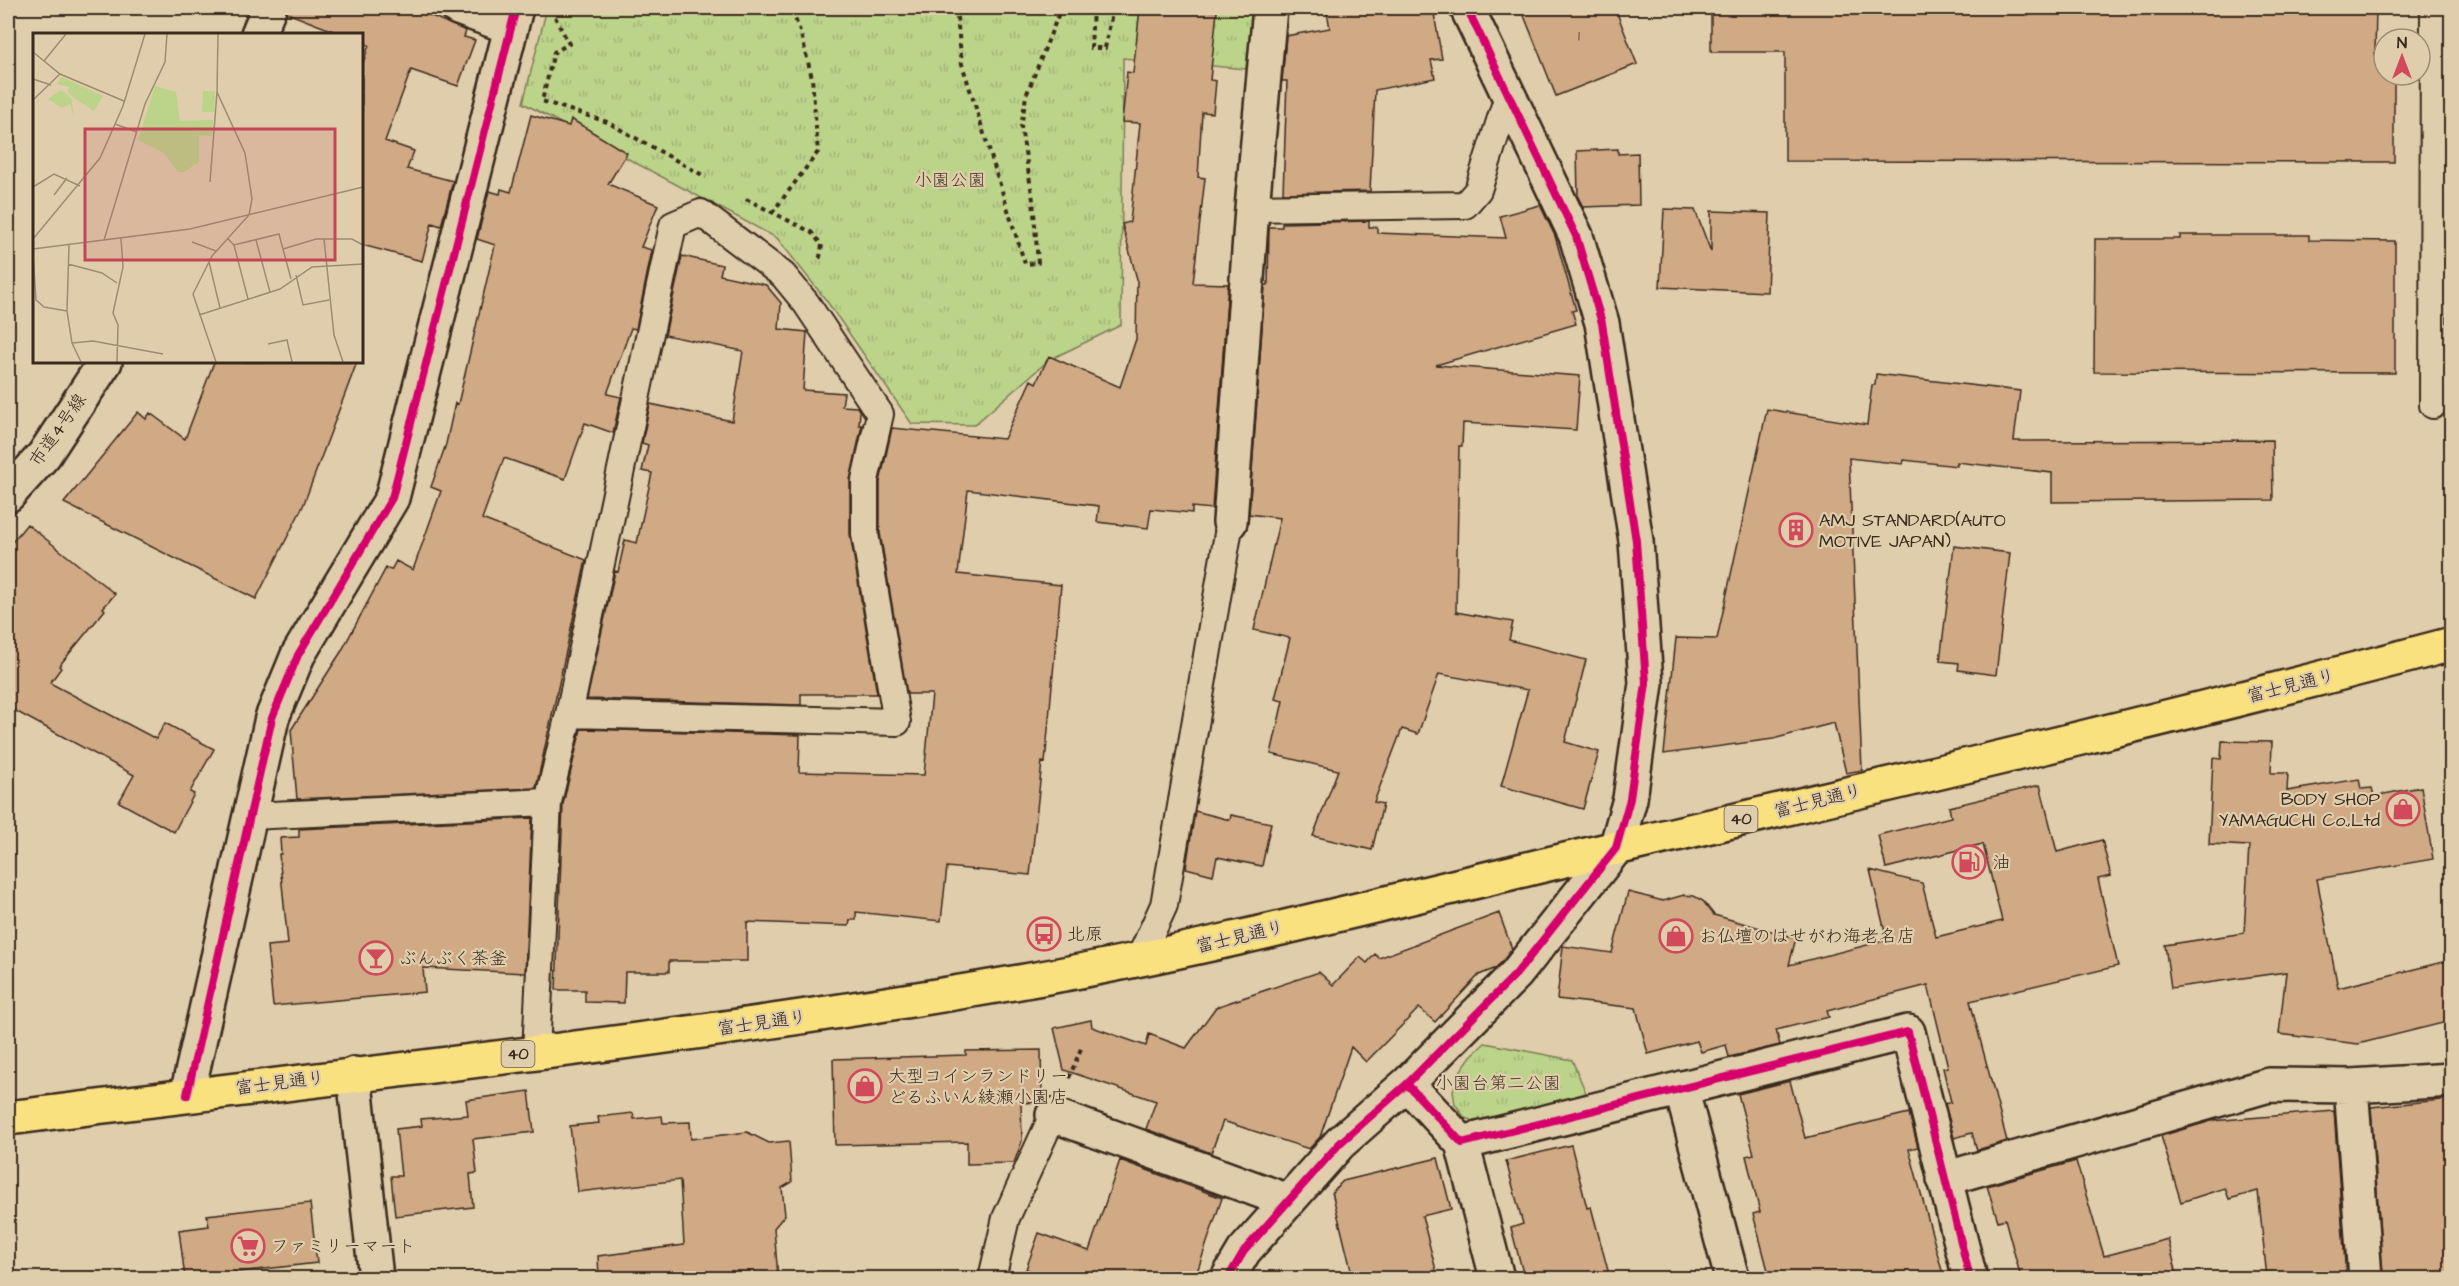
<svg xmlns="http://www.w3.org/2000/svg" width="2459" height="1286" viewBox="0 0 2459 1286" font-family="'Architects Daughter','Klee One',sans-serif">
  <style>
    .park { fill: url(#park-tufts); stroke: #7c7e54; stroke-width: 1.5 }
    .building { fill: #d0a985; stroke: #3b2a1e; stroke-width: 1.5 }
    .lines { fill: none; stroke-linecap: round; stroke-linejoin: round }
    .lane-casing { stroke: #3b2a1e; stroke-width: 30 }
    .street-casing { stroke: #3b2a1e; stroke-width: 38 }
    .secondary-casing { stroke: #3b2a1e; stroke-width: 38 }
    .primary-casing { stroke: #3b2a1e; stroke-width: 38 }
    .path { stroke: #3b2a1e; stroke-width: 4; stroke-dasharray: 4.5 4.5; stroke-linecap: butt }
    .lane { stroke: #dfcdab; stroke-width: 26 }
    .street { stroke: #dfcdab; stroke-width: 33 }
    .secondary { stroke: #dfcdab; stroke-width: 33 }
    .primary { stroke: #fae180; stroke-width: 33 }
    .cycleway-casing { stroke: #dfcdab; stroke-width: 11 }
    .cycleway { stroke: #d6006c; stroke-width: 8 }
    .labels { text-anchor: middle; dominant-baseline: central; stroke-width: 4.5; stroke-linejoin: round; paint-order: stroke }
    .number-label { font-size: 15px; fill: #604a38 }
    .shield { fill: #dfcdab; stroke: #6c5b48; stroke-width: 1.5 }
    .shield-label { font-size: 16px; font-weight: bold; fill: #3b2a1e }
    .park-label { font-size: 18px; fill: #483b29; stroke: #dfcdab }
    .street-label { font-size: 18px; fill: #3b2a1e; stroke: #dfcdab }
    .poi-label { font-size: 18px; fill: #3b2a1e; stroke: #dfcdab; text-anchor: start }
    .inset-road { fill: none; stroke: #9d8c73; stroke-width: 1.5 }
    .view { fill: #c24655; fill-opacity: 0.15; stroke: #c24655; stroke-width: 3 }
    .inset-edge { fill: none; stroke: #3b2a1e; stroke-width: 3 }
  </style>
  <defs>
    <pattern id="park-tufts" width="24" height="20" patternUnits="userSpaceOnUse" patternTransform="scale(1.5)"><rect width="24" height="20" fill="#bcd38a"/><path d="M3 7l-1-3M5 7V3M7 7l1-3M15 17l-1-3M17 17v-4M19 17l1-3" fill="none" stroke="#a2b577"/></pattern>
  </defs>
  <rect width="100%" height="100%" fill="#dfcdab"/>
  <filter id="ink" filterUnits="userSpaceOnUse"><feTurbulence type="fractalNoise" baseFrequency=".0167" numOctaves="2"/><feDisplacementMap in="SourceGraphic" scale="12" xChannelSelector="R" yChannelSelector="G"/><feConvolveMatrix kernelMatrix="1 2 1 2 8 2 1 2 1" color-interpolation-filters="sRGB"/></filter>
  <g filter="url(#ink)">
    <!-- park -->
    <path class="park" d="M547,8H1253L1246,69L1123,58L1121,325L1049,360L974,425L912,424L826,300L777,238L523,103Z
      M1485,1043L1572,1060L1586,1093L1485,1125L1465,1118L1455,1104L1453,1091L1459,1073L1471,1056Z"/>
    <!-- building -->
    <path class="building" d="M287,8H413L466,31L464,37L475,40L458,86L411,70L385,141L414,151L407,169L453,181L441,226L432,223L422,261L362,245V66L369,45L362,43V34H341L287,13Z
      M1140,8H1176L1217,11L1210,80L1216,81L1213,113L1202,112L1198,177L1205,178L1193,283L1228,284L1212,509L1192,507V513L1151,509L1148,528L1097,522L1099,506L968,490L958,574L1061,585L1045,763L1042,762L1030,875L947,867L941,921L856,912V920H850L849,926L747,922V961H669V972H625L624,1003L585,1002V990H556L563,804L581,729L800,735L799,772L924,775L932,694H907L880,533V482L892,428L1004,439L1031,380L1036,383L1049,356L1120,387L1136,339L1137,279L1122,224L1130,222L1140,123L1122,122L1127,72L1133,73Z
      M1326,8H1433L1442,59L1431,60L1435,78L1375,90L1370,191L1283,193L1287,81H1282L1286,36L1330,28Z
      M1521,8H1615L1637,64L1556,96Z
      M1711,8H2376L2375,55H2384V75H2394V162L1785,161V52H1711Z
      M531,115L569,126L571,119L627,153L608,184L658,205L641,247L652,250L636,329L631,328L607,394L621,397L613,433L585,423L565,479L504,458L482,519L586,560L536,788L297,799L291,730L341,652L386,568L391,570L396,561L413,570L441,491L431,487L446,444L455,403L458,404L495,245L477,239L489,191L500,194L501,189L511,192Z
      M1618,149V154L1638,153L1639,205L1583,207L1578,197L1577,151Z
      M1540,205L1555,236L1576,310L1572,311L1576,324L1436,365L1580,376L1576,430L1463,423L1462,446H1459L1456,612L1513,622L1509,640L1586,660L1565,742L1599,752L1583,809L1501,786L1528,690L1439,674L1418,734L1402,729L1374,802L1383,804L1372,850L1313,836L1338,770L1271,754L1283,701L1275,699L1290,638L1254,630L1280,518L1249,514L1265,285H1268L1269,227H1282V223L1369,221V227H1377V233L1506,238L1500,216Z
      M1664,209L1695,210L1711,252V211L1770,213L1767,292L1660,287Z
      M2180,235H2309V240L2395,241V373L2094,372L2095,239H2180Z
      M682,256L722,265L720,275L766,285L781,303L779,329L807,332L803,390L844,393L842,406L857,407L860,412L859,425H862L850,480V534L877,694H801V705L587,699L615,571L618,572L625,540L637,543L652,473L642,471L648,445L642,443L650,404L732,421L743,351L665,335Z
      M214,362H357L303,506L256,599L64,503L138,412L146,419L150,413L185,439Z
      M1876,374L2020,391L2014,441L2272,440L2273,500L2052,502V473L1957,462V466L1904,460L1903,464L1849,458L1862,770L1846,773L1834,723L1773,739L1664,754L1676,638L1717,639L1767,409L1867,425L1872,385H1875Z
      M27,524L115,594L103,608L105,610L59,666L61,668L50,683L156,739L165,723L214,749L190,792L194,794L174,832L119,802L134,775L8,707V547Z
      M1954,546L2010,553L1996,675L1958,670L1959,663L1940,661Z
      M2222,741L2272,742L2271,773H2288L2287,791L2359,779L2361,789L2372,788L2374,796L2421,787L2433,859L2317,879L2338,988L2451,960V1021L2358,1044L2279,1034L2286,972L2171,988L2165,945L2244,933L2249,846L2209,844L2213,758L2221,759Z
      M2040,785L2057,852L2102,840L2111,876L2098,879L2118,966L1970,1001L2007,1141L1977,1150L1972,1133L1954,1138L1945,1104L1951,1102L1943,1068L1948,1067L1928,985L1827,1011L1829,1017L1776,1030L1780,1045L1729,1057L1726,1045L1701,1052L1697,1041L1648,1054L1636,1008L1557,999L1563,946L1612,953L1628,892L1663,901L1684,895L1694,896L1703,901L1714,915L1796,938L1789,965L1887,940L1870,870L1922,883L1936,937L2002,921L1983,844L1886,868L1878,835L1951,817L1949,807Z
      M1195,811L1230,820L1231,815L1271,823L1262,866L1217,857L1213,875L1186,868Z
      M532,818L525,973L423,968L425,992L273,1006L267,946L288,944L279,854H281L280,838L299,837V829Z
      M1499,913L1512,949L1502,962L1494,969L1479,975L1435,1022L1419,1008L1366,1062L1351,1047L1320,1137L1309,1149L1223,1121L1211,1153L1146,1129L1156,1101L1064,1070L1054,1028L1091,1020L1092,1027L1146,1046L1149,1034L1186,1048L1216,1007L1319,972L1333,985L1360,957L1367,963L1375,954L1379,958Z
      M1041,1050L1042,1100L1040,1102L1021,1103L1022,1141L1014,1163L967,1164V1142L835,1145L833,1059L966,1055V1051Z
      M1790,1081L1805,1138L1909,1113L1918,1147L1909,1149L1944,1278H1770L1753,1214L1760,1212L1746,1156L1754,1154L1738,1094Z
      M529,1091L534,1132L473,1139L477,1173L470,1174L473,1207L395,1216L391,1176H401L396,1129L422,1126L421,1119L468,1115L466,1100Z
      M2451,1099V1278H2383L2371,1107Z
      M2334,1111L2346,1278H2267L2258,1191L2229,1199L2225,1188L2181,1202L2161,1136L2211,1121Z
      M633,1113L634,1119L662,1116L663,1123L690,1122L691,1139L747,1132L769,1143L789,1141L792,1182L782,1188L785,1215L774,1228L778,1278H599L598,1256L684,1245L680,1180L578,1192L570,1126L599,1123L598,1117Z
      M1571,1145L1587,1208L1591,1207L1610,1278H1526L1525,1272L1523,1273L1511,1228L1523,1224L1506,1161Z
      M1438,1158L1451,1209L1422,1216L1438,1278H1353L1332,1192L1343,1181Z
      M1120,1160L1222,1198L1195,1278H1053L1026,1269L1039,1233L1089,1251Z
      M2076,1161L2104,1256L2168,1239L2178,1278H2021L2005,1219L1998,1221L1987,1186Z
      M310,1203L317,1263L185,1278L179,1230L209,1226L207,1215Z"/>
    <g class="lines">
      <!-- lane casing -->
      <g class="lane-casing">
        <path id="lane" d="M1252,208L1465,205L1478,190L1508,96
          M2433,405L2434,8
          M250,816L548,802L569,714L673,225L701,213L783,275L806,303L880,414L865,480V534L897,722L569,714
          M1139,960L1164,905L1230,522
          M536,1052L548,802
          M992,1278L1006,1218L1053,1115"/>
      </g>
      <!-- street casing -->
      <g class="street-casing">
        <path id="street" d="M458,8L510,27
          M1230,522L1252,208L1270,8
          M354,1074L376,1278
          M1407,1084L1462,1143L1908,1032L1970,1278
          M2351,1086L2365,1278
          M1681,1088L1732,1278
          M187,1095L272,718L298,655L392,498L516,8
          M1053,1115L1288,1201
          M1462,1143L1497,1278
          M1944,1179L2269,1085L2351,1086L2452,1080
          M1228,1278L1244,1251L1340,1143L1407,1084L1516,974L1616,848L1630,799L1646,683L1636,541L1602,323L1576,236L1467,8"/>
      </g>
      <!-- secondary casing -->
      <g class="secondary-casing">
        <path id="secondary" d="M258,34L269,8
          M8,495L44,455L105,362"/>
      </g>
      <!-- primary casing -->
      <g class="primary-casing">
        <path id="primary" d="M8,1118C347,1075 688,1040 1025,981C1223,947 1417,894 1612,849C1892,784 2173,718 2452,644"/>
      </g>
      <!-- path -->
      <path class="path" d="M956,8L962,64L1025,264L1038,263L1033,200L1021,127L1026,96L1061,8
        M1093,8L1091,48H1105L1113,8
        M555,17L569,44L554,52L542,101L607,122L706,177
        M746,199L811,232L822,245L820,257L817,260
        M772,213L818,152L812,78L801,34L791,8
        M1069,1078L1082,1046"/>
      <!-- lane -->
      <use href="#lane" class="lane"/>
      <!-- street -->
      <use href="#street" class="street"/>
      <!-- secondary -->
      <use href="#secondary" class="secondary"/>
      <!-- primary -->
      <use href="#primary" class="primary"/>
      <!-- cycleway casing -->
      <g class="cycleway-casing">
        <path id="cycleway" d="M1407,1084L1462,1143L1908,1032L1970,1278
          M187,1095L272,718L298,655L392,498L516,8
          M1228,1278L1244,1251L1340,1143L1407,1084L1516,974L1616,848L1630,799L1646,683L1636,541L1602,323L1576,236L1467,8"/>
      </g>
      <!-- cycleway -->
      <use href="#cycleway" class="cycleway"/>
    </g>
  </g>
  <!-- icons -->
  <defs>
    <g id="building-ring" transform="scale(1.725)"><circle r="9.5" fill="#dfcdab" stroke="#d1495b" stroke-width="1.5"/><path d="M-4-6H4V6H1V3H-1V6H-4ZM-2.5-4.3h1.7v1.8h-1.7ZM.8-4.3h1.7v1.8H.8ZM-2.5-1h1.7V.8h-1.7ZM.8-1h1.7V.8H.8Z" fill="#d1495b"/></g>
    <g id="shop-ring" transform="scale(1.725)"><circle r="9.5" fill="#dfcdab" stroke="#d1495b" stroke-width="1.5"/><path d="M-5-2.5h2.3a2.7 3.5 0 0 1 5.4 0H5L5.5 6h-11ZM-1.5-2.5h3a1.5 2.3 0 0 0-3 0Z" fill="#d1495b"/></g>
    <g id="fuel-ring" transform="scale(1.725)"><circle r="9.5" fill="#dfcdab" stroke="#d1495b" stroke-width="1.5"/><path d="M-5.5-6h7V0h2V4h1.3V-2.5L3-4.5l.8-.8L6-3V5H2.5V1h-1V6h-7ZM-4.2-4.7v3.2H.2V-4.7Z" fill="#d1495b"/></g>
    <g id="bus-ring" transform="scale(1.725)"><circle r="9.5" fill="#dfcdab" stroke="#d1495b" stroke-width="1.5"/><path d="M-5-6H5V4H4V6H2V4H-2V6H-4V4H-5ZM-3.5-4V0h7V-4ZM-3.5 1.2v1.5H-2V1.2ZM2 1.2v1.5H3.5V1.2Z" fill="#d1495b"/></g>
    <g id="bar-ring" transform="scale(1.725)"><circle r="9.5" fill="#dfcdab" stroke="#d1495b" stroke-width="1.5"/><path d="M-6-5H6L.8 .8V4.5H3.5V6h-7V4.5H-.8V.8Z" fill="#d1495b"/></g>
    <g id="supermarket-ring" transform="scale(1.725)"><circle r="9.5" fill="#dfcdab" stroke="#d1495b" stroke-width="1.5"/><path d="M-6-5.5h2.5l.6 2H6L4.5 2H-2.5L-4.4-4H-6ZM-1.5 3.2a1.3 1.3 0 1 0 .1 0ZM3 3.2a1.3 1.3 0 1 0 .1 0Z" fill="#d1495b"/></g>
  </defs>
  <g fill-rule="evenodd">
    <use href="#building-ring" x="1796" y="530"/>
    <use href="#shop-ring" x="2403" y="809"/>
    <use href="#fuel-ring" x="1969" y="862"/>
    <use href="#bus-ring" x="1044" y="934"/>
    <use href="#shop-ring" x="1676" y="936"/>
    <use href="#bar-ring" x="376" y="958"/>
    <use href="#shop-ring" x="865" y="1086"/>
    <use href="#supermarket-ring" x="248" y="1246"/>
  </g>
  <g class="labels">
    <!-- number labels -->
    <g class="number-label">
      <text x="1579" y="36">1</text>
    </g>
    <!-- shield labels -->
    <g class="shield">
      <rect x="1724.5" y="806" width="33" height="26" rx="4.5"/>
      <rect x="501.5" y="1041" width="33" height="26" rx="4.5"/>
    </g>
    <g class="shield-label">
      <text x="1741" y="819">40</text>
      <text x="518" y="1054">40</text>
    </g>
    <!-- park labels -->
    <g class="park-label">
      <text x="950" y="180">小園公園</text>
      <text x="1498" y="1083">小園台第二公園</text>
    </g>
    <!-- street labels -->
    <g class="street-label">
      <text transform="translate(58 430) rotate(-55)">市道4号線</text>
      <text transform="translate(2291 686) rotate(-14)">富士見通り</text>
      <text transform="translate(1818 801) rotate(-14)">富士見通り</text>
      <text transform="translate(1240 937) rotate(-13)">富士見通り</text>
      <text transform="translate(762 1023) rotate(-8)">富士見通り</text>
      <text transform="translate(280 1083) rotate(-7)">富士見通り</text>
    </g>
    <!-- poi labels -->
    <g class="poi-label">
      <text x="1819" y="520">AMJ STANDARD(AUTO<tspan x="1819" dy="21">MOTIVE JAPAN)</tspan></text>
      <text x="2380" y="799" text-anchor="end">BODY SHOP<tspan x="2380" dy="21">YAMAGUCHI Co.,Ltd</tspan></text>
      <text x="1992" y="862">油</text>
      <text x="1067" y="934">北原</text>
      <text x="1699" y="936">お仏壇のはせがわ海老名店</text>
      <text x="399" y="958">ぶんぶく茶釜</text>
      <text x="888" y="1076">大型コインランドリー<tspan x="888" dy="21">どるふいん綾瀬小園店</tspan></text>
      <text x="271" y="1246">ファミリーマート</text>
    </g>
  </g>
  <!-- overview -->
  <g transform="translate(33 33)">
    <rect width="330" height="330" fill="#dfcdab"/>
    <path d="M28,57L38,65L41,84L37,71L29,75L15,66Z" fill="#bcd38a"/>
    <path d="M29,44L70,63L61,78L41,65L35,59L36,54L24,51ZM122,53L143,59L147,88L180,87L179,103L166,102V129L151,139H145L131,120L105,107ZM170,58H182L181,79H169Z" fill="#bcd38a"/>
    <path class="inset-road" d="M0,19L27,41L91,68M11,28L33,1M0,46L18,52M0,67L27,41M82,91L104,99M177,149L184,59M0,154L21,141L47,153M21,162L34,145M0,206L67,125L90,73L112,1M195,206L201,212L246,201L258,246M291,206L301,302L310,329M71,207L112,71L132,29L134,1M223,207L237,259M159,209L183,218M36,212L34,278L39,310L48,329M201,212L215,266M0,216L157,196L330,154M250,216L283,206H319L330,212M0,221L3,267L11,274L34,278M176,229L187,275M35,231L69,240L84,250M263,242L270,272L296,267M166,282L247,256L279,234L330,231M39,310L60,308L130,321M235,311L254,307L259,329M84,329L85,292L80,280L90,234L88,205M183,329L160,261L179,223L216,182L219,166L212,120L184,59L185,1"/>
    <path class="view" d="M52,96H302V227H52Z"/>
    <rect width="330" height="330" class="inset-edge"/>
  </g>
  <!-- margin -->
  <rect width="2459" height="1286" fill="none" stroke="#dfcdab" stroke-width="30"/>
  <rect x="15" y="15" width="2429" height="1256" fill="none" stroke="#3b2a1e" stroke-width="2" filter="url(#ink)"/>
  <!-- north arrow -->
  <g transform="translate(2402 57)"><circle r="28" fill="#dfcdab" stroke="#9d8c73" stroke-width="1.5"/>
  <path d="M0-4.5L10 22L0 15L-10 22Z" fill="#d1495b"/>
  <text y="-9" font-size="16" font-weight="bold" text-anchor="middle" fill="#3b2a1e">N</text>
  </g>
</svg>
